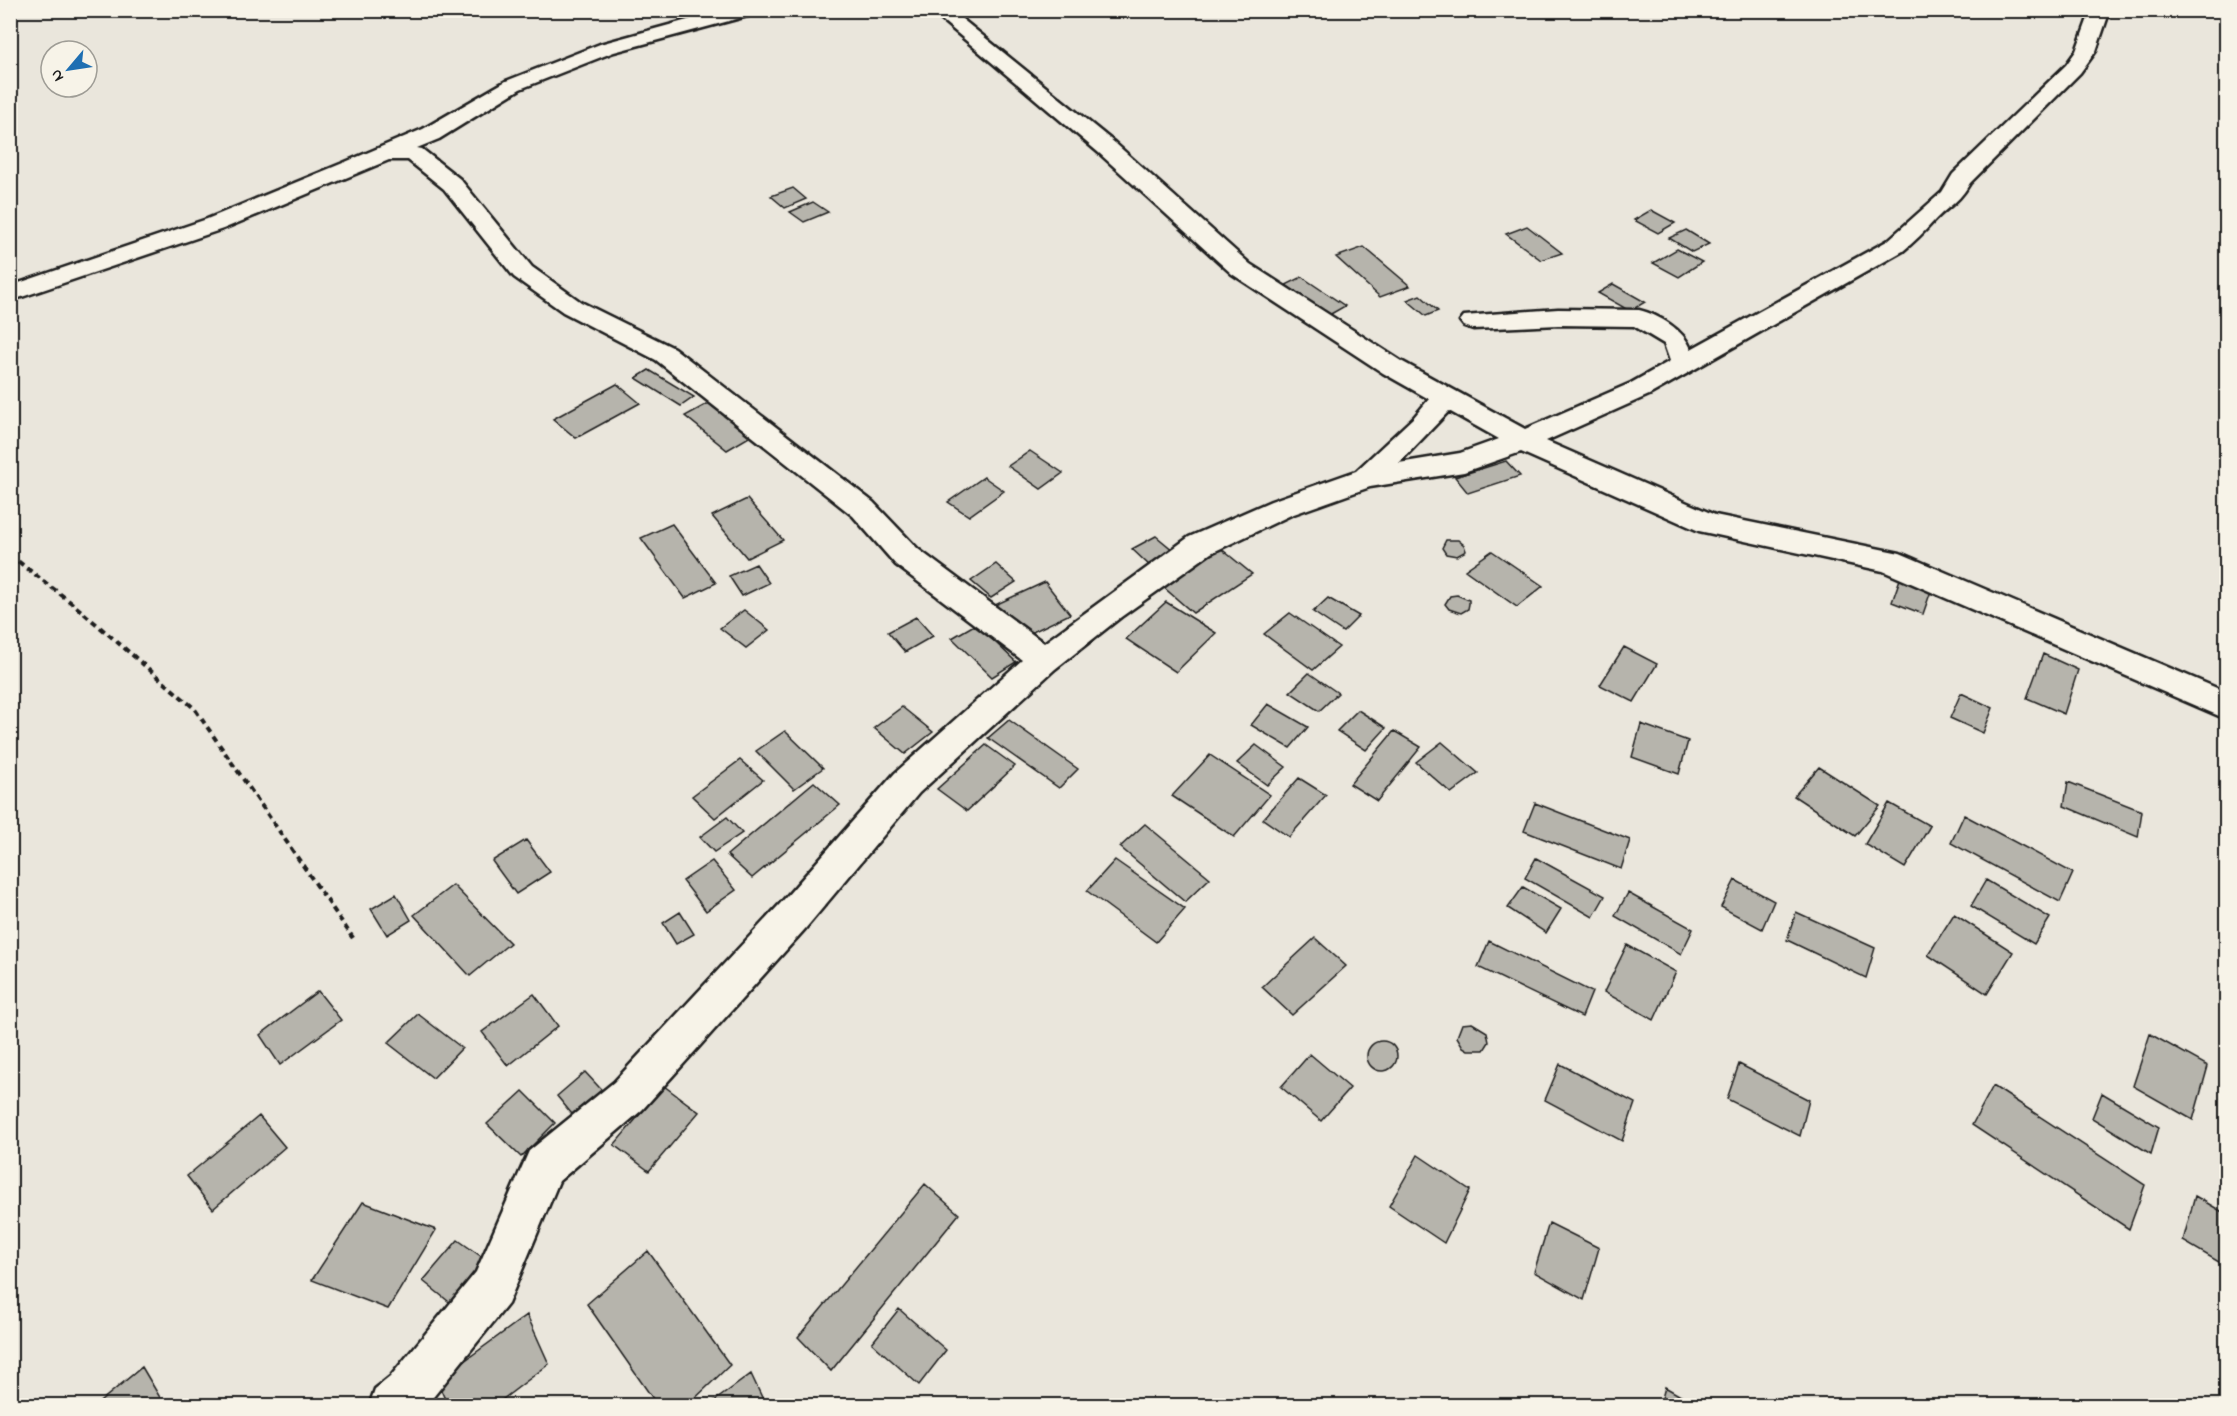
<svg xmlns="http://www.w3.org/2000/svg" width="2237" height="1416" viewBox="0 0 2237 1416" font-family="'Indie Flower',sans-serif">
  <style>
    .building { fill: #b6b4ac; stroke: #1c1c1c; stroke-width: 1.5 }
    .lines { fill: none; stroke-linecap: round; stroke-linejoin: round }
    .minor-casing { stroke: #1c1c1c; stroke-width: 5 }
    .path-far1 { stroke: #1c1c1c; stroke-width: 4; stroke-dasharray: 6 4.5; stroke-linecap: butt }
    .path { stroke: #1c1c1c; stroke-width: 4.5; stroke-dasharray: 8 6; stroke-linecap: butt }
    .minor { fill: #f7f3e8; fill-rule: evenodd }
  </style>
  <rect width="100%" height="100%" fill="#eae6dc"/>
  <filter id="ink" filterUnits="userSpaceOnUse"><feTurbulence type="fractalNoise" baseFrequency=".0167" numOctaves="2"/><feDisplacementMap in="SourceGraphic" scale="12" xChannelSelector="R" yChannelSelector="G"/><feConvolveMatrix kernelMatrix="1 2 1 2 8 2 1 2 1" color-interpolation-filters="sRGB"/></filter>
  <g filter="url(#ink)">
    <!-- building -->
    <path class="building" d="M793,188L806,199L785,208L771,196Z
      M813,202L828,212L804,222L790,212Z
      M1651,210L1675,223L1658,233L1634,220Z
      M1527,226L1562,253L1541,260L1506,234Z
      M1686,230L1709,244L1692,252L1669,238Z
      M1364,247L1410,286L1380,297L1336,257Z
      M1677,249L1702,262L1679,277L1653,263Z
      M1302,277L1345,306L1329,315L1286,285Z
      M1613,284L1645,302L1630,311L1598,293Z
      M1420,295L1438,311L1426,316L1407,300Z
      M649,370L694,397L681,406L636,378Z
      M617,384L640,403L576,438L553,419Z
      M709,403L751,436L727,450L685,416Z
      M1030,451L1063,473L1041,489L1008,466Z
      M1506,461L1520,476L1468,493L1455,477Z
      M984,477L1004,491L969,516L948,502Z
      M747,499L783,540L747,558L712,516Z
      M672,524L716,583L685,598L641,538Z
      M1156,536L1174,551L1149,565L1132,549Z
      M1446,540H1458L1464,545L1466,551L1457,556L1446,554L1442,548Z
      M1219,547L1252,574L1193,613L1161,585Z
      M1492,551L1543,586L1517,607L1465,570Z
      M756,564L769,583L742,596L729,576Z
      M996,564L1016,582L991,598L971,581Z
      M1900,579L1931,591L1923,614L1892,602Z
      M1045,582L1070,614L1020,638L995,605Z
      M1457,595L1469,600V604L1468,609L1461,613L1449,609L1445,604L1450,596Z
      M1328,598L1359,616L1343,632L1313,612Z
      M1166,602L1216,633L1176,672L1126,639Z
      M744,610L769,630L746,648L720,628Z
      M1290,613L1339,647L1313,670L1264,634Z
      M916,617L933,636L905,652L888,632Z
      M976,624L1016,662L992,677L952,638Z
      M1624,647L1657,664L1634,702L1600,685Z
      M2043,654L2078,670L2064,714L2027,698Z
      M1309,673L1338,693L1319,711L1290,692Z
      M1961,693L1993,708L1983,733L1950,718Z
      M1268,704L1308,727L1290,748L1251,725Z
      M902,707L933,732L905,754L874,728Z
      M1358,710L1386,728L1366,750L1337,731Z
      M1009,720L1078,769L1059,788L988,738Z
      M1641,724L1688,741L1679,774L1632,757Z
      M785,731L823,768L794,789L756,751Z
      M1394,731L1421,747L1377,801L1350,784Z
      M1442,742L1478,773L1451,793L1416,762Z
      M986,745L1015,766L967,811L937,789Z
      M1256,745L1286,767L1267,785L1237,763Z
      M1210,755L1270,795L1234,837L1172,796Z
      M740,760L763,780L715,818L692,796Z
      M1819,767L1880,806L1855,836L1794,796Z
      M1299,778L1326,795L1289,837L1263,819Z
      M814,782L840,805L752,878L727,855Z
      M2068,782L2142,811L2138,837L2064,806Z
      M1535,803L1630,840L1621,869L1524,831Z
      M1889,803L1930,826L1905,868L1865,844Z
      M1964,815L2073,873L2060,902L1951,843Z
      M727,817L742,833L714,852L700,837Z
      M1145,824L1210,878L1185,902L1120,847Z
      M526,840L550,872L516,894L492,861Z
      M1536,858L1605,896L1593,917L1525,878Z
      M1115,860L1185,909L1156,942L1087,891Z
      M712,861L736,890L706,911L683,881Z
      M1735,880L1774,901L1762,929L1721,907Z
      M1986,880L2050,918L2034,944L1971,906Z
      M453,885L510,943L470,976L414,915Z
      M1523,887L1561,909L1546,933L1508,908Z
      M1628,893L1693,929L1681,954L1615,916Z
      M396,894L411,920L387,935L371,909Z
      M680,912L694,934L676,944L663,923Z
      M1796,912L1875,948L1866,978L1787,940Z
      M1954,914L2013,952L1987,994L1928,955Z
      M1315,938L1346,966L1292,1015L1262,987Z
      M1489,941L1592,992L1582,1017L1478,967Z
      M1627,945L1676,972L1654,1020L1604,992Z
      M318,991L341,1020L280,1065L260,1035Z
      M534,994L558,1026L508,1066L482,1032Z
      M418,1014L462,1048L433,1078L388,1043Z
      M1472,1023L1487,1032L1489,1042L1484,1050H1468L1463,1047L1457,1037L1462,1024Z
      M2150,1034L2208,1066L2193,1120L2133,1086Z
      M1367 1056a15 15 0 1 1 30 0a15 15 0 1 1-30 0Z
      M1310,1054L1350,1088L1321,1121L1281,1087Z
      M1560,1064L1635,1103L1622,1141L1545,1100Z
      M1739,1064L1809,1100L1800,1136L1727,1099Z
      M585,1072L610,1099L581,1125L557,1096Z
      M664,1086L699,1112L649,1171L614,1145Z
      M1993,1086L2145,1185L2129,1229L1972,1125Z
      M523,1091L555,1123L521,1157L487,1124Z
      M2102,1093L2159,1127L2151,1154L2092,1118Z
      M259,1116L285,1147L213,1209L187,1176Z
      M1418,1155L1470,1190L1444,1243L1389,1206Z
      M925,1184L959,1214L831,1371L798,1337Z
      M2195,1196L2226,1214V1251L2224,1265L2183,1241Z
      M363,1202L436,1230L388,1309L312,1280Z
      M1549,1223L1599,1248L1584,1300L1534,1272Z
      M458,1240L489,1262L453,1305L423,1281Z
      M648,1251L730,1365L687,1406H658L587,1304Z
      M899,1309L946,1350L919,1385L872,1343Z
      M527,1315L549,1364L494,1406H448L437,1381Z
      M142,1367L165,1406H95Z
      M751,1374L766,1406H710L709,1405Z
      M1665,1387L1698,1406H1660Z"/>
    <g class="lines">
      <!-- minor casing -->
      <g class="minor-casing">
        <path id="minor" d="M724,10H757L755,14L614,52L558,74L520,89L439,139L417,148L422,149L460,179L532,267L581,302L674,348L873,502L918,549L1044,643L1189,537L1271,501L1356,471L1414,417L1429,399L1383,373L1232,274L1099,153L930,10H951L1115,143L1250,264L1401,361L1525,429L1631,383L1670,361L1664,344L1634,326L1558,325L1473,329L1464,326L1460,321L1464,316L1558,309L1639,310C1659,315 1684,330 1691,349L1887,241L1942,192L1953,174L2066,65L2076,51L2091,10H2110L2096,51L2080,73L1970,183C1958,204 1949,205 1934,221C1924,232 1915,241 1903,251L1649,395L1546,441L1715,515L1900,553L2226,692V719L1883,571L1699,531L1521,452L1464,472L1370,487L1291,515L1211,553L1121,617L1055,669L919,793L805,929L642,1110L559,1181L508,1304L426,1406H369L375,1389L390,1377L476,1272L529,1151L614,1082L779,905L895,773L1022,660L896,565L853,516L656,360L563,312L514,277L444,189L408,160H389L223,229L10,301V286L207,219L343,163L423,129L506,81L600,44ZM1449,411L1499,439L1460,453L1399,463Z"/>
      </g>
      <!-- path-far1 -->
      <path class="path-far1" d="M10,555L73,604L194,708L351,935"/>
      <!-- path -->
      <path class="path" d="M350,934L353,938"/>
      <!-- minor -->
      <use href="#minor" class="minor"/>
    </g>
  </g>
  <!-- margin -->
  <rect width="2237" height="1416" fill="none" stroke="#f7f3e8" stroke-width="36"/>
  <rect x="18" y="18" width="2201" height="1380" fill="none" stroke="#1c1c1c" stroke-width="2" filter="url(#ink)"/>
  <!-- north arrow -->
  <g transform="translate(69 69) rotate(241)"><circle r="28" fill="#f7f3e8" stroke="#9f9d96" stroke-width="1.5"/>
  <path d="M0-4.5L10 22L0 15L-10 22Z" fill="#1f6fb2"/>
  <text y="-9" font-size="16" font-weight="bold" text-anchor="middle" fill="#1c1c1c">N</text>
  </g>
</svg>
